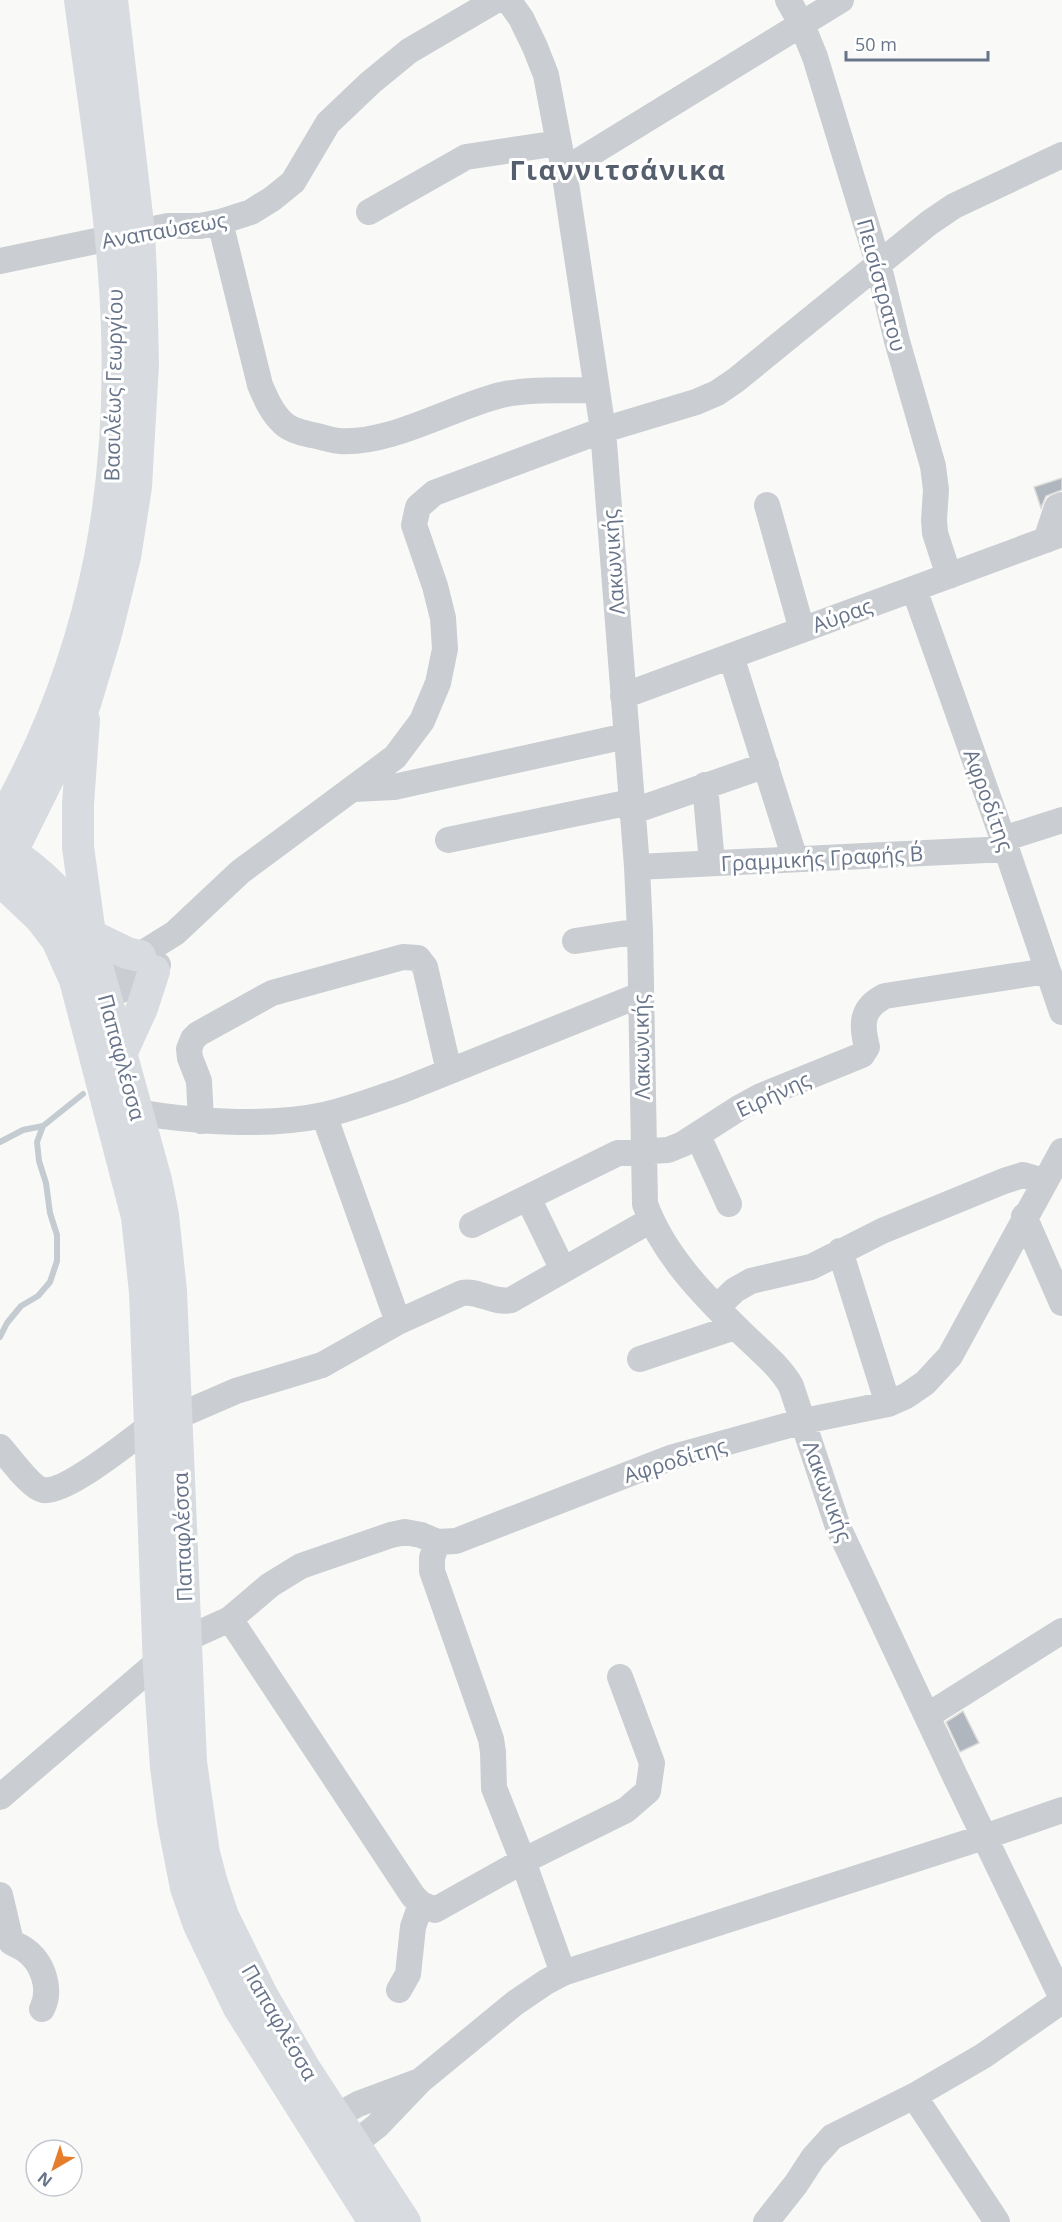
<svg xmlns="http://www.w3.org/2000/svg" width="1062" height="2222" viewBox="0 0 1062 2222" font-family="'Open Sans',sans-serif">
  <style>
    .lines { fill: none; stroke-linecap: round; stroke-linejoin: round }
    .stream { stroke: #c4cbd1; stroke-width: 6 }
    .building { fill: #b0b6be; stroke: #dbdcda; stroke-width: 1.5 }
    .minor { stroke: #cacdd1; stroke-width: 26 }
    .major { stroke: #d8dbe0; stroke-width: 32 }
    .labels { text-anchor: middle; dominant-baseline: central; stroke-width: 6; stroke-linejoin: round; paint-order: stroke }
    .street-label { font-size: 21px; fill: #687489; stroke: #fff }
    .district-label { font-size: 27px; font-weight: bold; letter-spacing: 1.5px; fill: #565f6e; stroke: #fff }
  </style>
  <rect width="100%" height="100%" fill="#f9faf8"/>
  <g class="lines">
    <!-- stream -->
    <path class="stream" d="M0,1142L23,1130L43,1126L83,1094
      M0,1337L7,1323L21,1306L38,1296L50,1282L57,1261V1235L50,1213L46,1183L39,1161L37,1142L43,1126"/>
  </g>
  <!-- building -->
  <path class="building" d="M1062,478V490L1046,496L1041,508L1034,487Z
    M963,1711L979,1743L960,1752L946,1722Z"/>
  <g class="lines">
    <!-- minor -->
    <path class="minor" d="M508,0L521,18L535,47L546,75L564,170L603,430L637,867L640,931L645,1204C663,1254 703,1295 741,1332C758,1349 779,1365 791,1386L838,1527L955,1776L1062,1998
      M788,0L802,25L815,57L878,263L897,341L933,466L936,490L934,520L935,533L949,576
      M564,170L841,0
      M369,212L466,157L559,143
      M220,222L260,385C266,399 272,413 283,423C291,431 307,434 317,436C324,438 332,440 339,441C390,445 452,407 501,395C532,388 565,391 597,390
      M0,261L168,226H200L220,222L251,212L272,199L293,182L328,123L370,83L409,51L496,0
      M767,505L802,630
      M1046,540L1057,507L1062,505
      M914,589L1003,839L1062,1012
      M731,656L795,859
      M623,696L1062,534
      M705,785L712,863
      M354,789L394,787L626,736
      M631,812L766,765
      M1003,839L1062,820
      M448,840L631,802
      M637,867L1007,849
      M575,941L640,931
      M82,978L127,963L175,933L240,872L395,757L422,721L438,683L445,649L443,618L435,586L414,525L418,507L434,493L603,430L696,402L717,393L736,380L929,223L954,206L1062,155
      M88,1000C112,993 143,987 158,965
      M137,1112C194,1122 267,1127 324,1115C351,1109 377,1099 403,1090L640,995
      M324,1115L398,1322
      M201,1121L199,1081L190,1058L189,1049L193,1039L198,1034L272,993L403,957L418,958L425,967L449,1071
      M698,1136L729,1204
      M528,1198L563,1270
      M1024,1216L1062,1303
      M472,1225L618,1153L668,1150L683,1144L739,1108L761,1096L862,1055L867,1047C861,1024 861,1008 885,996L1047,971
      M840,1251L888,1404
      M717,1307L735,1290L751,1281L811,1267L882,1231L1004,1181L1023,1175L1044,1181
      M640,1359L735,1327
      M176,1417L236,1391L322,1365L398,1322L462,1293C479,1290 494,1304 511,1300L651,1220
      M0,1447C9,1457 31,1488 43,1490C65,1494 130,1441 150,1426
      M437,1542L432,1558V1571L491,1739L493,1752L494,1788L523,1861L563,1973
      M230,1619L413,1896L421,1904L435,1910L523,1861L626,1810L648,1791L652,1763L620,1677
      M186,1639L230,1619L270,1585L301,1566L391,1535L405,1532L421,1535L437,1542L456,1541L670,1458L804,1421L888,1404L906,1396L925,1383L950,1356L1062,1151
      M927,1716L1062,1631
      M0,1797L159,1661
      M0,1895L11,1942C15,1945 20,1946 24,1949C43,1962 52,1989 42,2009
      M399,1990L408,1974L413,1927L421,1904
      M914,2096L997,2222
      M319,2126L358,2104L420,2081
      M338,2153L355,2143L377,2126L420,2081L515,2003L546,1982L563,1973L984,1837L1062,1810
      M766,2222L796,2184L813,2158L832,2137L914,2096L983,2056L1062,2001"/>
    <!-- major -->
    <path class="major" d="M84,720L78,804V847L89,927
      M0,824C99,653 129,470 114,274C107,183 92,91 80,0
      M0,845C37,868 72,900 90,940L156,1180L163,1215L171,1291L191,1762L204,1853L212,1883L223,1916L262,1995L305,2069L405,2222
      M3,870L85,704L106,634L125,557L136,487L143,364L141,275L139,232L112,0
      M0,880L41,919L57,940L75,980L137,1217L145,1292L159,1668L166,1767L173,1821L186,1888L199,1925L239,2008L374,2222
      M90,935L127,953L140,956
      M121,1054L142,1008L154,971"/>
  </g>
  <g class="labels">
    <!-- street labels -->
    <g class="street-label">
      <text transform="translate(164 230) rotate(-10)">Αναπαύσεως</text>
      <text transform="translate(882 285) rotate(75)">Πεισίστρατου</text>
      <text transform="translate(113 385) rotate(-89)">Βασιλέως Γεωργίου</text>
      <text transform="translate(613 562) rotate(-94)">Λακωνικής</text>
      <text transform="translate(842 615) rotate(-20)">Αύρας</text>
      <text transform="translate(989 800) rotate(70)">Αφροδίτης</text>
      <text transform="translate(822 858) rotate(-3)">Γραμμικής Γραφής Β΄</text>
      <text transform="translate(641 1047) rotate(-91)">Λακωνικής</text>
      <text transform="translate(122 1057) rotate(75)">Παπαφλέσσα</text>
      <text transform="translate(773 1094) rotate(-25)">Ειρήνης</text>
      <text transform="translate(675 1460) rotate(-17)">Αφροδίτης</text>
      <text transform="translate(828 1491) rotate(70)">Λακωνικής</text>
      <text transform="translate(182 1537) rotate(-92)">Παπαφλέσσα</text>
      <text transform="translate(280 2022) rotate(60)">Παπαφλέσσα</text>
    </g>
    <!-- district labels -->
    <g class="district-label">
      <text x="618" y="169">Γιαννιτσάνικα</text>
    </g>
  </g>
  <!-- north arrow -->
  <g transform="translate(54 2168) rotate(219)"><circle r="28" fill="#ffffff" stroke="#c3c7d0" stroke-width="1.5"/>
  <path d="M0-4.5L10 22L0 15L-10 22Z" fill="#e67d2b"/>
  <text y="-9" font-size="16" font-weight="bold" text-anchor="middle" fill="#687489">N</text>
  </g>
  <!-- scale -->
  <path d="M846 51v9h142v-9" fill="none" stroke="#687489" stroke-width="3"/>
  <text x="855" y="51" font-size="18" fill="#687489" stroke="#ffffff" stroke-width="4.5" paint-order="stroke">50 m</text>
</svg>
